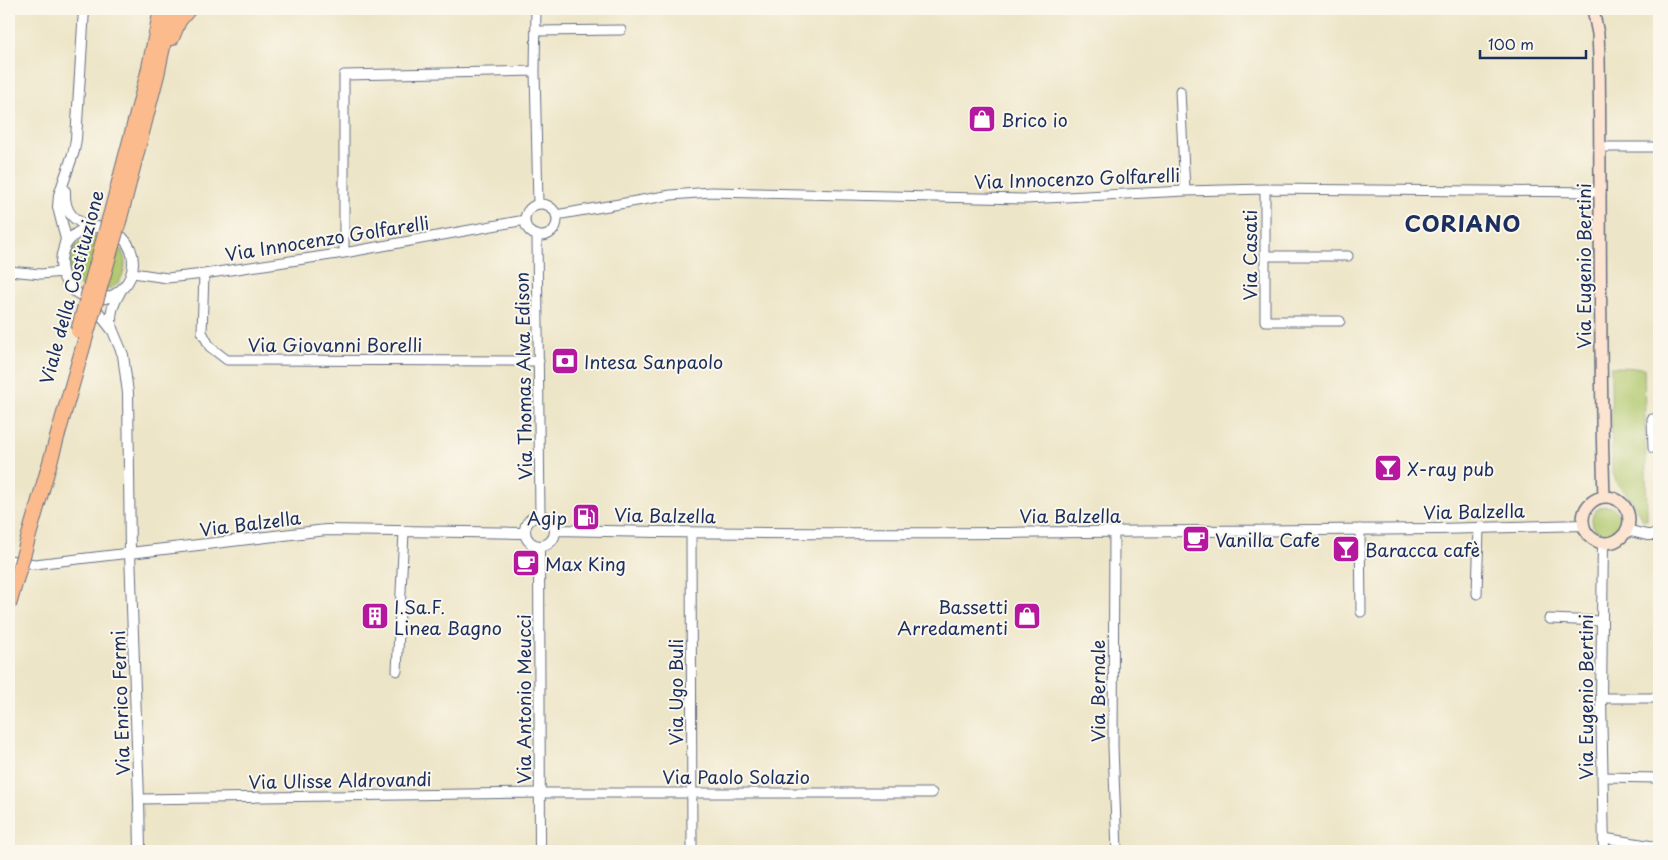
<svg xmlns="http://www.w3.org/2000/svg" width="1668" height="860" viewBox="0 0 1668 860" font-family="'Playpen Sans',sans-serif">
  <style>
    .green { fill: #b0c76c; stroke: #667b65 }
    .lines { fill: none; stroke-linecap: round; stroke-linejoin: round }
    .minor-casing { stroke: #646f83; stroke-width: 11 }
    .tertiary-casing { stroke: #646f83; stroke-width: 12 }
    .secondary-casing { stroke: #646f83; stroke-width: 14 }
    .trunk-casing { stroke: #646f83; stroke-width: 16 }
    .minor { stroke: #fff; stroke-width: 9 }
    .tertiary { stroke: #fff; stroke-width: 10 }
    .secondary { stroke: #fde4d1; stroke-width: 11 }
    .trunk { stroke: #fbbb8d; stroke-width: 14 }
    .trunk-bridge-casing { stroke: #646f83; stroke-width: 16; stroke-linecap: butt }
    .trunk-bridge { stroke: #fbbb8d; stroke-width: 14 }
    .labels { text-anchor: middle; dominant-baseline: central; stroke-width: 4; stroke-linejoin: round; paint-order: stroke }
    .poi-label { font-size: 18px; fill: #1b2f5e; stroke: #fbf7ec; text-anchor: start }
    .street-label { font-size: 18px; fill: #1b2f5e; stroke: #fbf7ec }
    .district-label { font-size: 22px; font-weight: bold; letter-spacing: 1px; fill: #1b2f5e; stroke: #fbf7ec }
  </style>
  <rect width="100%" height="100%" fill="#fbf7ec"/>
  <filter id="ink" filterUnits="userSpaceOnUse"><feTurbulence type="fractalNoise" baseFrequency=".02" numOctaves="2"/><feDisplacementMap in="SourceGraphic" scale="10" xChannelSelector="R" yChannelSelector="G"/><feConvolveMatrix kernelMatrix="1 2 1 2 8 2 1 2 1" color-interpolation-filters="sRGB"/></filter>
  <filter id="wash" filterUnits="userSpaceOnUse"><feTurbulence type="fractalNoise" baseFrequency=".0096" numOctaves="4" result="noise"/><feDisplacementMap in="SourceGraphic" scale="20" xChannelSelector="R" yChannelSelector="G"/><feGaussianBlur stdDeviation="1.12" result="paint"/><feColorMatrix in="noise" values="0 0 0 0 0 0 0 0 0 0 0 0 0 0 0 0 0 1.4 0 .05"/><feComposite in="paint" operator="in"/></filter>
  <g filter="url(#wash)">
    <rect width="100%" height="100%" fill="#ede5c7"/>
    <!-- green -->
    <path class="green" d="M69 264a28 28 0 1 1 56 0a28 28 0 1 1-56 0Z
      M1611,367L1644,368L1647,520H1643L1628,495L1617,484L1612,470Z
      M1592 520a14 14 0 1 1 28 0a14 14 0 1 1-28 0Z"/>
  </g>
  <g filter="url(#ink)">
    <g class="lines">
      <!-- minor casing -->
      <g class="minor-casing">
        <path id="minor" d="M536,9L535,71L538,204
          M536,31L621,30
          M1180,91L1185,191
          M1600,147H1659
          M1265,189V321H1340
          M525 220a16 16 0 1 1 32 0a16 16 0 1 1-32 0Z
          M556,215L671,195L711,192L1026,199L1185,191L1265,189L1601,192
          M537,235L540,516
          M344,253V75L535,71
          M1265,256H1348
          M9,271L41,274L62,272
          M133,273L167,278L204,274L344,253L525,220
          M204,274L202,332L210,347L227,360L539,361
          M1659,419H1652L1653,448H1659
          M1360,529L1361,612
          M1114,531L1113,747L1117,851
          M691,533L692,851
          M9,560L35,564L130,553
          M1477,594L1479,528
          M1549,619L1602,621
          M397,671L404,532
          M1601,698H1659
          M1603,777L1659,778
          M139,799L540,793H932
          M1604,838L1659,847"/>
      </g>
      <!-- tertiary casing -->
      <g class="tertiary-casing">
        <path id="tertiary" d="M65,191C64,212 73,221 92,227
          M61 263a36 36 0 1 1 72 0a36 36 0 1 1-72 0Z
          M63,251L66,239L58,207L59,195L74,151L76,139L84,9
          M92,304L113,331L123,355L128,393L130,553L139,799L140,851
          M112,328C109,313 113,305 120,292
          M525 531a15 15 0 1 1 30 0a15 15 0 1 1-30 0Z
          M556,530C850,537 1145,531 1439,529C1487,528 1535,526 1584,525
          M1626,530L1647,535H1659
          M1603,543L1601,698L1604,851
          M539,546L540,851
          M130,553L326,530L525,533"/>
      </g>
      <!-- secondary casing -->
      <g class="secondary-casing">
        <path id="secondary" d="M1593,9L1598,34L1599,56C1601,203 1599,350 1604,497
          M1583 520a23 23 0 1 1 46 0a23 23 0 1 1-46 0Z"/>
      </g>
      <!-- trunk casing -->
      <g class="trunk-casing">
        <path id="trunk" d="M172,38L179,21L189,9
          M110,216L148,72L161,9
          M120,218L157,75L171,9"/>
      </g>
      <!-- minor -->
      <use href="#minor" class="minor"/>
      <!-- tertiary -->
      <use href="#tertiary" class="tertiary"/>
      <!-- secondary -->
      <use href="#secondary" class="secondary"/>
      <!-- trunk -->
      <use href="#trunk" class="trunk"/>
      <!-- trunk-bridge casing -->
      <g class="trunk-bridge-casing">
        <path id="trunk-bridge" d="M78,331L110,216
          M9,605L120,218"/>
      </g>
      <!-- trunk-bridge -->
      <use href="#trunk-bridge" class="trunk-bridge"/>
    </g>
  </g>
  <!-- icons -->
  <defs>
    <g id="shop-square" transform="scale(1.4375)"><rect x="-9" y="-9" width="18" height="18" rx="4" fill="#b5179e" stroke="#fbf7ec"/><path d="M-5-2.5h2.3a2.7 3.5 0 0 1 5.4 0H5L5.5 6h-11ZM-1.5-2.5h3a1.5 2.3 0 0 0-3 0Z" fill="#fff"/></g>
    <g id="bank-square" transform="scale(1.4375)"><rect x="-9" y="-9" width="18" height="18" rx="4" fill="#b5179e" stroke="#fbf7ec"/><path d="M-6-4H6V4H-6ZM0-2.3a2.3 2.3 0 1 0 0 4.6a2.3 2.3 0 1 0 0-4.6Z" fill="#fff"/></g>
    <g id="bar-square" transform="scale(1.4375)"><rect x="-9" y="-9" width="18" height="18" rx="4" fill="#b5179e" stroke="#fbf7ec"/><path d="M-6-5H6L.8 .8V4.5H3.5V6h-7V4.5H-.8V.8Z" fill="#fff"/></g>
    <g id="fuel-square" transform="scale(1.4375)"><rect x="-9" y="-9" width="18" height="18" rx="4" fill="#b5179e" stroke="#fbf7ec"/><path d="M-5.5-6h7V0h2V4h1.3V-2.5L3-4.5l.8-.8L6-3V5H2.5V1h-1V6h-7ZM-4.2-4.7v3.2H.2V-4.7Z" fill="#fff"/></g>
    <g id="cafe-square" transform="scale(1.4375)"><rect x="-9" y="-9" width="18" height="18" rx="4" fill="#b5179e" stroke="#fbf7ec"/><path d="M-5.5-4.5H6V0H3Q3 3.5 0 3.5H-2.5Q-5.5 3.5-5.5 0ZM3-3.2v2h1.7v-2ZM-6 4.5H4V6H-6Z" fill="#fff"/></g>
    <g id="building-square" transform="scale(1.4375)"><rect x="-9" y="-9" width="18" height="18" rx="4" fill="#b5179e" stroke="#fbf7ec"/><path d="M-4-6H4V6H1V3H-1V6H-4ZM-2.5-4.3h1.7v1.8h-1.7ZM.8-4.3h1.7v1.8H.8ZM-2.5-1h1.7V.8h-1.7ZM.8-1h1.7V.8H.8Z" fill="#fff"/></g>
  </defs>
  <g fill-rule="evenodd">
    <use href="#shop-square" x="982" y="119"/>
    <use href="#bank-square" x="565" y="361"/>
    <use href="#bar-square" x="1388" y="468"/>
    <use href="#fuel-square" x="586" y="517"/>
    <use href="#cafe-square" x="1196" y="539"/>
    <use href="#bar-square" x="1346" y="549"/>
    <use href="#cafe-square" x="526" y="563"/>
    <use href="#building-square" x="375" y="616"/>
    <use href="#shop-square" x="1027" y="616"/>
  </g>
  <g class="labels">
    <!-- poi labels -->
    <g class="poi-label">
      <text x="1001" y="119">Brico io</text>
      <text x="584" y="361">Intesa Sanpaolo</text>
      <text x="1407" y="468">X-ray pub</text>
      <text x="567" y="517" text-anchor="end">Agip</text>
      <text x="1215" y="539">Vanilla Cafe</text>
      <text x="1365" y="549">Baracca cafè</text>
      <text x="545" y="563">Max King</text>
      <text x="394" y="606">I.Sa.F.<tspan x="394" dy="21">Linea Bagno</tspan></text>
      <text x="1008" y="606" text-anchor="end">Bassetti<tspan x="1008" dy="21">Arredamenti</tspan></text>
    </g>
    <!-- street labels -->
    <g class="street-label">
      <text transform="translate(1077 178) rotate(-2)">Via Innocenzo Golfarelli</text>
      <text transform="translate(327 238) rotate(-9)">Via Innocenzo Golfarelli</text>
      <text transform="translate(1249 255) rotate(-90)">Via Casati</text>
      <text transform="translate(1583 266) rotate(-90)">Via Eugenio Bertini</text>
      <text transform="translate(71 287) rotate(-75)">Viale della Costituzione</text>
      <text x="335" y="344">Via Giovanni Borelli</text>
      <text transform="translate(523 376) rotate(-91)">Via Thomas Alva Edison</text>
      <text transform="translate(1474 511) rotate(-1)">Via Balzella</text>
      <text transform="translate(665 515) rotate(1)">Via Balzella</text>
      <text x="1070" y="515">Via Balzella</text>
      <text transform="translate(250 523) rotate(-7)">Via Balzella</text>
      <text transform="translate(1097 691) rotate(-90)">Via Bernale</text>
      <text transform="translate(675 692) rotate(-90)">Via Ugo Buli</text>
      <text transform="translate(1585 697) rotate(-90)">Via Eugenio Bertini</text>
      <text transform="translate(523 699) rotate(-90)">Via Antonio Meucci</text>
      <text transform="translate(120 703) rotate(-92)">Via Enrico Fermi</text>
      <text x="736" y="776">Via Paolo Solazio</text>
      <text transform="translate(340 780) rotate(-1)">Via Ulisse Aldrovandi</text>
    </g>
    <!-- district labels -->
    <g class="district-label">
      <text x="1463" y="222">CORIANO</text>
    </g>
  </g>
  <!-- margin -->
  <rect width="1668" height="860" fill="none" stroke="#fbf7ec" stroke-width="30"/>
  <!-- scale -->
  <path d="M1480 50v8h106v-8" fill="none" stroke="#1b2f5e" stroke-width="2.5"/>
  <text x="1488" y="50" font-size="15" fill="#1b2f5e" stroke="#fbf7ec" stroke-width="4" paint-order="stroke">100 m</text>
</svg>
